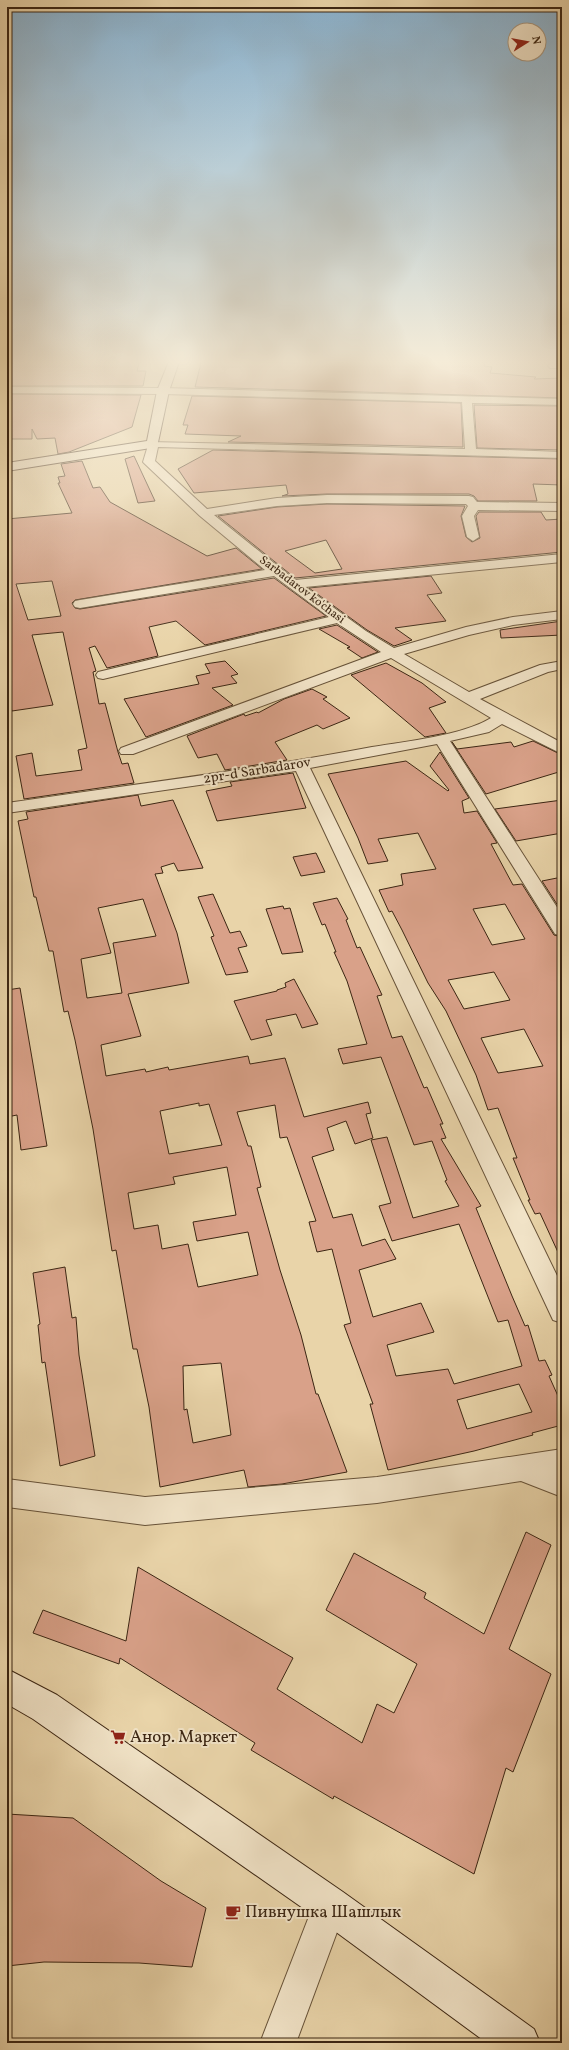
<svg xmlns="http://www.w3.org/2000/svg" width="569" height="2050" viewBox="0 0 569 2050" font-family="Vollkorn,serif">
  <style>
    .building { fill: #d9a189; stroke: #3c2613; fill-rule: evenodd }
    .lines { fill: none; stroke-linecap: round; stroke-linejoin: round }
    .street-casing { stroke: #675238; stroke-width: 2 }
    .secondary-casing { stroke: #3c2613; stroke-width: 2 }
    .street { fill: #f1e3c7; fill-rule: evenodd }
    .secondary { fill: #f1e3c7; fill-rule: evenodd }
    .labels { text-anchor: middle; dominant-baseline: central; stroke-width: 4; stroke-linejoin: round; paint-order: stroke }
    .far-street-label { font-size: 12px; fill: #3c2613; stroke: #f1e3c7 }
    .street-label { font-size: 14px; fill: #3c2613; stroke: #f1e3c7 }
    .near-poi-label { font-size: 17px; fill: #3c2613; stroke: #f1e3c7; text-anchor: start }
  </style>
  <rect width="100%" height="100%" fill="#e9d4a9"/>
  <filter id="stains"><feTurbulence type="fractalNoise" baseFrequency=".005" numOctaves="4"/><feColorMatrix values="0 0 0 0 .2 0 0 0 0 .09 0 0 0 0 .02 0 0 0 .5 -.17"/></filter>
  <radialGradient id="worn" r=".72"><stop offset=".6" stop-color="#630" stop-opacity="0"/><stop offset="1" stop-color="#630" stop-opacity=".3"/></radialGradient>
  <!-- building -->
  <path class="building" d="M7,359H140L137,371H146L143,386H7Z
    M202,359H254V362L298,363L299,359L468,362L467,359L485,360L484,366L492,367L490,373L536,377L534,379L562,378V398L195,387Z
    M7,394L141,395L132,427L69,452L58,454L55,438L37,439L32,429V439H7Z
    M192,396L461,403L463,447L228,442L241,436L185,434L188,425H183Z
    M474,405L562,406V450L477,448Z
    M213,450L562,459V485L533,484L537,501H478L474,496L469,494H327L282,496L288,494L286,485L194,493L178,469Z
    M134,456L155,501L138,503L125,459Z
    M82,461L93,488L100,487L110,502L207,556L236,548L262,569L75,600L72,603L75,608L80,609L274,578L326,616L205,645L176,621L149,627L158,656L107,668L95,646L89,648L96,671L93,672L99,704L105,703L118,752L122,764L128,763L134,783L24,799L16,756L32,753L36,776L82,770L78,750L87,748L63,632L32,635L53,705L12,711L7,693V519L72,513L58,483H60L58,477L65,476L61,464ZM52,581L61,616L28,620L16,584Z
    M327,504L465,506L461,516L466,537L472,542L480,538L476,516L479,512H541L546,520L562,519V552L295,578L218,516L277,507ZM326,540L342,569L315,573L285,551Z
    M431,576L442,593L427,595L446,621L395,628L412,640L394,646L367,630L309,588Z
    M562,621V635L501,638L500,630Z
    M337,625L378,652L362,658L347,648L350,647L319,629Z
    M225,661L238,674L231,676L237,683L212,688L233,705L146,737L124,699L199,684L196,676L210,673L205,664Z
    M386,663L422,683L446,702L429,708L446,733L425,737L351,675Z
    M312,689L327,697L323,699L350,718L323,729L317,725L275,742L287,760L225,770L217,754L198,758L187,736L244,714L245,716L257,712L258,713L284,699Z
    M533,741L562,755V771L486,794L452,742L457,749L511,742L514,747Z
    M440,752L469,798L462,801L464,813L477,811L497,843L491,844L513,885L522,884L554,935L562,937V1261L540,1213L535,1214L528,1200H530L513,1158H517L498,1108L488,1110L476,1075L446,1011L428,983L402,930L392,911L389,912L379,890L403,885L401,874L436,869L418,833L378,839L388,861L368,864L358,838L328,774L406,761L448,791L449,790L430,766ZM505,904L525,939L492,945L473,909ZM494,972L510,1000L464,1009L448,980ZM524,1029L543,1066L498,1073L481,1038Z
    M293,773L306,808L217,821L206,791L232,786L230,782Z
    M138,795L141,806L173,800L203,868L178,871L174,863L161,867L163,873L155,874L177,933L189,983L128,994L141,1036L101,1045L106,1076L145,1069L146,1072L168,1067L169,1070L248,1056L250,1064L285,1058L304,1117L368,1102L371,1113L366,1114L373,1138L355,1144L346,1121L327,1128L334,1150L312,1157L333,1218L352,1214L362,1246L385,1239L396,1259L359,1270L373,1317L421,1303L434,1332L387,1345L396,1376L448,1369L454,1384L522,1366L508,1320L498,1322L459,1224L392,1241L379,1206L391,1203L371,1140L387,1137L413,1218L459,1206L445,1181L447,1180L432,1141L414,1145L381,1057L343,1064L338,1049L367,1044L347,981L334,952H336L325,924L322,925L313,903L337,898L348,919L346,920L357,948L360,947L382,995L377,996L392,1038L402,1036L424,1088L427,1087L443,1124H440L446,1138L441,1139L481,1206L476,1208L512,1296L525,1326L528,1325L539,1361L545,1360L552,1375L549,1376L562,1405V1425L532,1433L533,1435L474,1451L388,1470L370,1404H373L344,1325L351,1323L332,1249L317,1252L309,1222L316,1221L287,1137L280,1138L275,1105L237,1112L248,1146H251L261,1187L257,1188L280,1270L301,1335L316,1394H318L347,1472L282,1484L248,1487L244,1470L160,1487L149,1407L137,1349H133L116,1250L112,1251L93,1129L75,1040L68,1011L64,1012L53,951H49L36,897H34L18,821L28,819L26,812ZM143,899L156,936L113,943L122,993L87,998L81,959L111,953L98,908ZM199,1103V1106L209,1104L222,1145L169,1154L160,1111ZM227,1167L236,1215L193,1222L197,1241L248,1232L258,1275L198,1287L188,1244L162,1249L158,1225L134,1229L128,1193L175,1184L173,1177ZM221,1363L231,1435L193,1443L187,1409L184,1410L183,1366ZM519,1384L532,1412L467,1429L457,1400Z
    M562,800V833L516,841L495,809Z
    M316,853L325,872L301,876L293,857Z
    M562,877V912L542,881Z
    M213,894L230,933L240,931L247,946L238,948L248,972L226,975L211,937L214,936L198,897Z
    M283,906L284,909L290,908L303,952L282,954L266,909Z
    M294,979L318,1024L302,1028L296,1014L266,1020L272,1035L251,1040L234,1001L277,991V990L286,987L285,983Z
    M20,988L47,1146L21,1150L17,1115L7,1117V990Z
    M65,1267L72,1318L76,1317L79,1355L95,1456L60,1466L45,1362L42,1363L38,1325L40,1324L33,1273Z
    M526,1532L551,1545L509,1649L551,1674L513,1772L506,1768L474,1874L334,1796L333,1799L251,1750L255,1743L120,1658L119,1664L33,1633L43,1610L126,1641L138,1567L293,1658L277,1689L362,1743L377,1704L394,1713L417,1664L326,1610L354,1553L426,1593L424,1598L484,1634Z
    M7,1814L73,1818L161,1881L206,1908L192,1967L139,1963L44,1962L7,1966V1888H9L11,1857H7Z"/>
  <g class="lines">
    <!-- street casing -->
    <g class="street-casing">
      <path id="street" d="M556,359H562V364L556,368H550L548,366Z
        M7,387L163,388L562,399V405L472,403L476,449L562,452V458L158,447L155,461L207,509L277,498L327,495L469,496L473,497L477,502L562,503V511L478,510L474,516L479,537L473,541L467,537L462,516L468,506L466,504L327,503L277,506L214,515L295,580L562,554V562L305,587L366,631L394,648L466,627L513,617L562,611V619L513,625L469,635L404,654L469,692L540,665L562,661V669L548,672L480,699L562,743V754L502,724L489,732L450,741L562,915V936L555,934L437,744L310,768L562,1286V1323L553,1320L296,771L7,813V803C129,785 251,770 372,747C407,741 461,736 491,718L391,658L133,754H121L119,751L121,748L381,652L337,623L103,679L98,678L96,675L98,672L329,617L274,576L80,608L75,607L73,604L75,601L80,600L265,570L200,516L145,464L143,462L149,442L465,449L462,402L163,394L7,393Z
        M562,1449V1497L521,1481L377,1503L145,1525L7,1507V1479L145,1497L377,1477Z
        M330,1888L342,1893L347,1905L296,2043H260L318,1893Z"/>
    </g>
    <!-- secondary casing -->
    <g class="secondary-casing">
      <path id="secondary" d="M170,359H180L169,391L157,447L7,471V463L147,441L157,391Z
        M7,1669L57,1695L343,1892L534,2029L540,2043H487L317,1918L33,1719L7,1704Z"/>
    </g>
    <!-- street -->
    <use href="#street" class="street"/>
    <!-- secondary -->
    <use href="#secondary" class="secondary"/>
  </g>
  <!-- sky -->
  <linearGradient id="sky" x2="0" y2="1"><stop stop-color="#89b4d3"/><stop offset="0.56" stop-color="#f5ecd8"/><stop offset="1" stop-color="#f5ecd8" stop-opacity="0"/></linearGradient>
  <rect width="569" height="646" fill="url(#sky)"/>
  <!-- icons -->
  <defs>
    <g id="supermarket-bare" transform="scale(1.2)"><path d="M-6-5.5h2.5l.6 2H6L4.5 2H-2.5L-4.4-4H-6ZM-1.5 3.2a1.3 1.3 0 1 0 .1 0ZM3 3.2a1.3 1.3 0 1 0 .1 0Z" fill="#8f2418" stroke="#f1e3c7" stroke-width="2.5" paint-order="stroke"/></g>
    <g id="cafe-bare" transform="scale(1.2)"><path d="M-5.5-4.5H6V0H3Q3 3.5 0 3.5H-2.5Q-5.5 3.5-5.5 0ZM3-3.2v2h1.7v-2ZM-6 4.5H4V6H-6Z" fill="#8f2418" stroke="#f1e3c7" stroke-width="2.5" paint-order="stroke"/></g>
  </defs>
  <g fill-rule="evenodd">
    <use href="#supermarket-bare" x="118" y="1737"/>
    <use href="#cafe-bare" x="233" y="1912"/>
  </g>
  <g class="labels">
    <!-- far-street labels -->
    <g class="far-street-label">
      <text transform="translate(302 590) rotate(37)">Sarbadarov ko'chasi</text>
    </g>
    <!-- street labels -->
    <g class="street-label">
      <text transform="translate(257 771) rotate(-9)">2pr-d Sarbadarov</text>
    </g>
    <!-- near-poi labels -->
    <g class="near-poi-label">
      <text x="130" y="1737">Анор. Маркет</text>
      <text x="245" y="1912">Пивнушка Шашлык</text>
    </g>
  </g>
  <!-- margin -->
  <rect width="569" height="2050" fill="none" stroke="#e9d4a9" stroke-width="24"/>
  <rect x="8" y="8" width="553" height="2034" fill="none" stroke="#3c2613" stroke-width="2"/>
  <rect x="12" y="12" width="545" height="2026" fill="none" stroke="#3c2613"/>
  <!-- north arrow -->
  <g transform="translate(527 42) rotate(79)"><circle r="19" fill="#f1e3c7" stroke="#a9977f"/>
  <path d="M0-3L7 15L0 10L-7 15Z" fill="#8f2418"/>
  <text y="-6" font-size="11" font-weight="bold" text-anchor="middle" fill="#3c2613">N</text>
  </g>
  <rect width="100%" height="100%" filter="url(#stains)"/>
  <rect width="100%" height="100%" fill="url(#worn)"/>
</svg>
